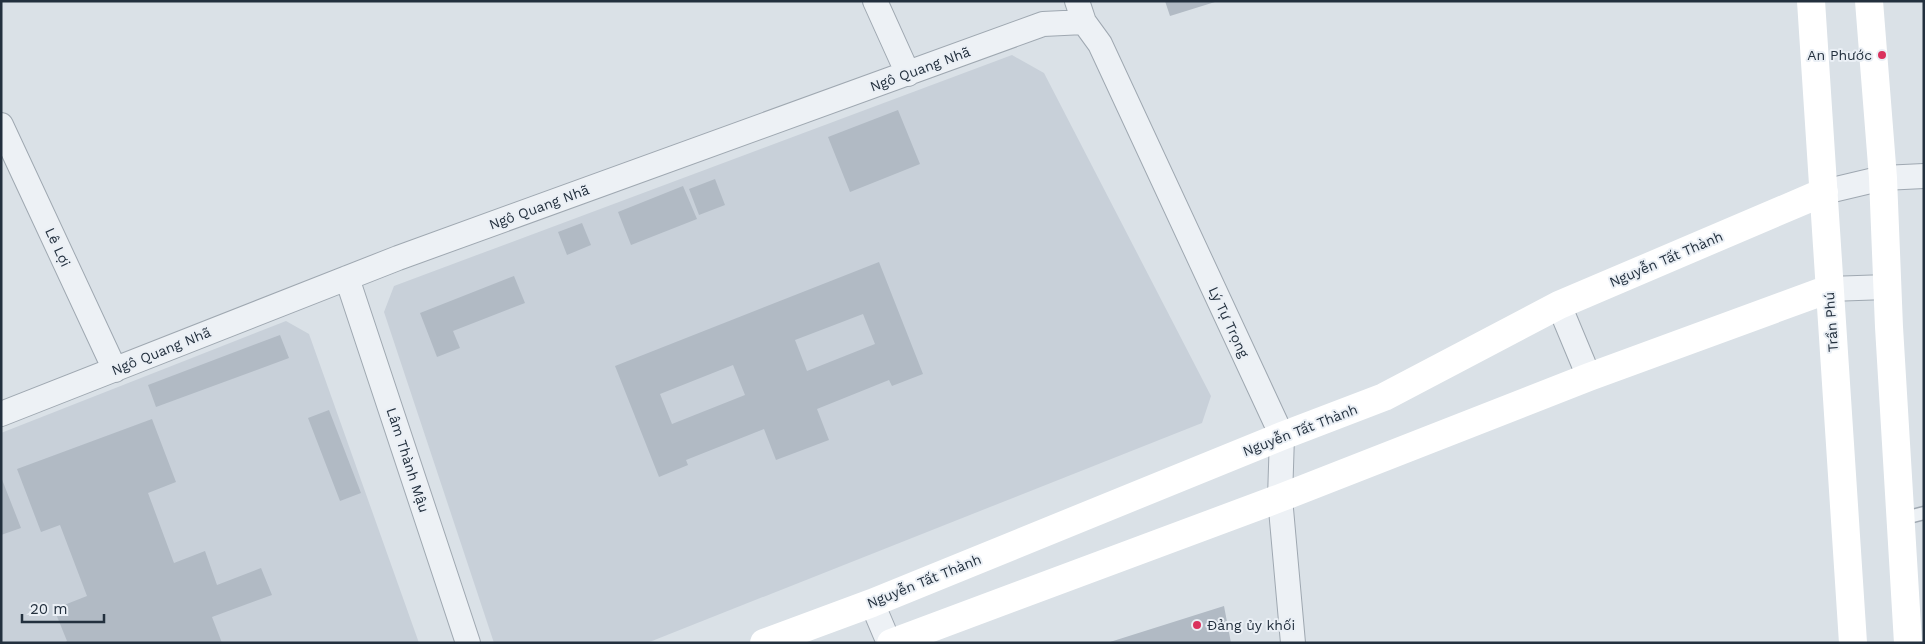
<svg xmlns="http://www.w3.org/2000/svg" width="1925" height="644" viewBox="0 0 1925 644" font-family="'Work Sans',sans-serif">
  <style>
    .built { fill: #c8d0d9 }
    .building { fill: #b1bac4; fill-rule: evenodd }
    .lines { fill: none; stroke-linecap: round; stroke-linejoin: round }
    .lane-casing { stroke: #9fa8b1; stroke-width: 15 }
    .street-casing { stroke: #9fa8b1; stroke-width: 26 }
    .lane { stroke: #edf1f5; stroke-width: 12 }
    .street { stroke: #edf1f5; stroke-width: 24 }
    .secondary { stroke: #fff; stroke-width: 28 }
    .poi-dot { fill: #da315d; stroke: #eaeff5; stroke-width: 2 }
    .labels { text-anchor: middle; dominant-baseline: central; stroke-width: 4; stroke-linejoin: round; paint-order: stroke }
    .poi-label { font-size: 14px; fill: #23303e; stroke: #eaeff5; text-anchor: end }
    .street-label { font-size: 14px; fill: #23303e; stroke: #eaeff5 }
  </style>
  <rect width="100%" height="100%" fill="#dae1e7"/>
  <!-- built -->
  <path class="built" d="M1012,55L1044,73L1211,396L1202,423L647,643H494L384,312L394,286Z
    M286,321L309,334L419,643H1V433Z"/>
  <!-- building -->
  <path class="building" d="M1165,1H1215V2L1170,16Z
    M898,110L920,164L850,192L828,137Z
    M715,179L725,205L699,215L689,189Z
    M683,186L697,219L631,245L618,212Z
    M582,223L591,245L567,255L558,232Z
    M879,262L923,374L892,386L889,380L817,409L829,440L776,460L764,429L686,460L688,465L659,477L615,366ZM863,314L875,344L807,371L795,340ZM733,365L745,395L672,424L660,394Z
    M514,276L525,303L453,331L460,348L437,357L420,313Z
    M280,335L289,358L156,407L148,385Z
    M329,410L361,493L340,501L308,418Z
    M152,419L176,482L148,493L174,563L205,551L217,585L261,568L272,595L212,617L222,643H64L67,641L54,609L87,596L60,525L41,532L17,469Z
    M1,477L21,528L1,535Z
    M1224,606L1231,643H1110V642Z"/>
  <g class="lines">
    <!-- lane casing -->
    <g class="lane-casing">
      <path id="lane" d="M1901,519L1924,513"/>
    </g>
    <!-- street casing -->
    <g class="street-casing">
      <path id="street" d="M875,1L908,74
        M1077,1L1084,22L1100,44L1282,436L1280,498L1293,643
        M1,125L115,370
        M1824,192L1883,178L1924,176
        M347,278L468,643
        M1829,289L1887,287
        M1559,305L1589,377
        M1,414L398,258L1043,24L1084,22
        M872,603L889,643"/>
    </g>
    <!-- lane -->
    <use href="#lane" class="lane"/>
    <!-- street -->
    <use href="#street" class="street"/>
    <!-- secondary -->
    <path class="secondary" d="M1811,1L1853,643
      M1869,1L1883,178L1889,327L1908,643
      M764,643L872,603L1282,436L1384,397L1559,305L1824,192
      M891,643L1280,498L1589,377L1829,289"/>
  </g>
  <!-- markers -->
  <g class="poi-dot">
    <circle cx="1882" cy="55" r="5"/>
    <circle cx="1197" cy="625" r="5"/>
  </g>
  <g class="labels">
    <!-- poi labels -->
    <g class="poi-label">
      <text x="1872" y="55">An Phước</text>
      <text x="1207" y="625" text-anchor="start">Đảng ủy khối</text>
    </g>
    <!-- street labels -->
    <g class="street-label">
      <text transform="translate(920 69) rotate(-20)">Ngô Quang Nhã</text>
      <text transform="translate(539 207) rotate(-20)">Ngô Quang Nhã</text>
      <text transform="translate(58 247) rotate(65)">Lê Lợi</text>
      <text transform="translate(1666 259) rotate(-23)">Nguyễn Tất Thành</text>
      <text transform="translate(1229 322) rotate(65)">Lý Tự Trọng</text>
      <text transform="translate(1831 322) rotate(-94)">Trần Phú</text>
      <text transform="translate(161 351) rotate(-22)">Ngô Quang Nhã</text>
      <text transform="translate(1300 430) rotate(-21)">Nguyễn Tất Thành</text>
      <text transform="translate(408 460) rotate(72)">Lâm Thành Mậu</text>
      <text transform="translate(924 581) rotate(-22)">Nguyễn Tất Thành</text>
    </g>
  </g>
  <!-- border -->
  <rect width="1925" height="644" fill="none" stroke="#23303e" stroke-width="5"/>
  <!-- scale -->
  <path d="M22 614v8h82v-8" fill="none" stroke="#23303e" stroke-width="2.5"/>
  <text x="30" y="614" font-size="15" fill="#23303e" stroke="#eaeff5" stroke-width="4" paint-order="stroke">20 m</text>
</svg>
